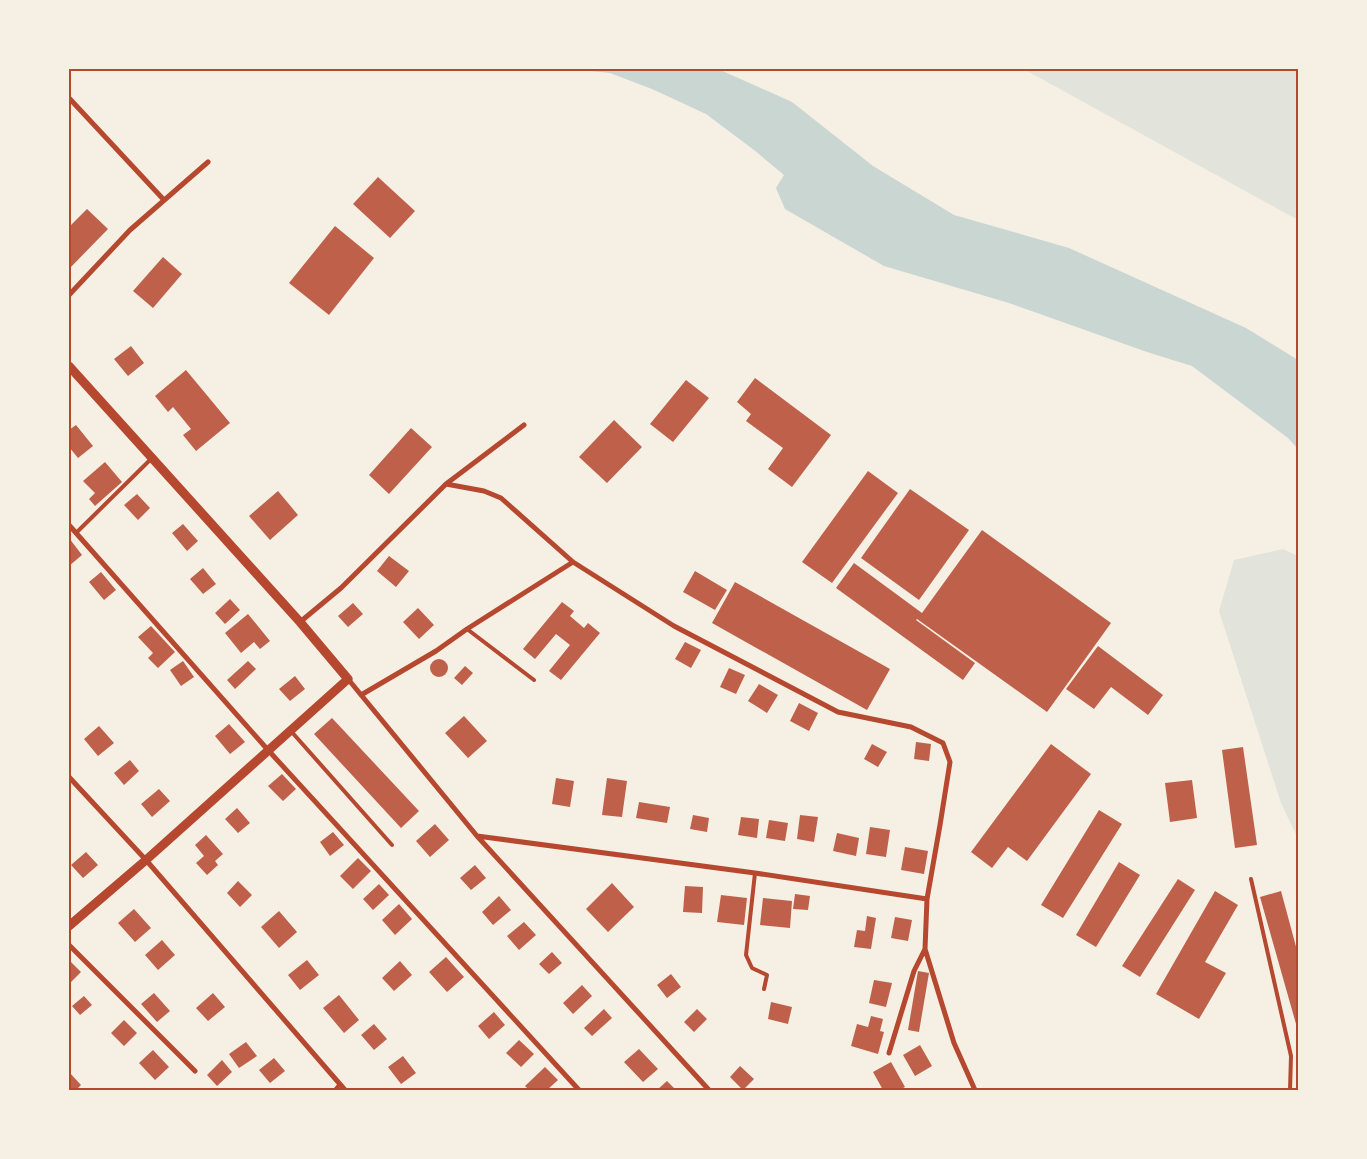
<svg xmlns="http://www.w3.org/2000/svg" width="1367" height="1159" viewBox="0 0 1367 1159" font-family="'PT Sans',sans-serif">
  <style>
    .green { fill: #e2e4dc }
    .water { fill: #c9d6d2 }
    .building { fill: #bf614a }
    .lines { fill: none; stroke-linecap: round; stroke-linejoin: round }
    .service { stroke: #b5482f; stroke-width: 4 }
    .minor { stroke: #b5482f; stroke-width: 5 }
    .tertiary { stroke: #b5482f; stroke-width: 9 }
    .neatline { fill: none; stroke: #b5482f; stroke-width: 2 }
  </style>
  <rect width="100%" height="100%" fill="#f6efe4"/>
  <!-- green -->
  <path class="green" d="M1023,69H1298V220L1029,72Z
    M1283,549L1298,556V839L1281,803L1219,611L1234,560Z"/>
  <!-- water -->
  <path class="water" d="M571,69H718L792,102L873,166L954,215L1069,248L1246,328L1298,360V449L1288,438L1192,366L1147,352L1009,303L884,266L785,209L776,188L784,175L754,150L706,114L652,89L610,73Z"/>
  <!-- building -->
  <path class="building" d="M378,177L415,211L390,238L353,204Z
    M87,209L108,229L69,269V227Z
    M335,226L374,258L329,315L289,283Z
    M163,257L182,274L153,308L133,291Z
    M131,346L144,363L128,376L114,359Z
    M186,370L230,423L196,451L183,435L191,429L173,407L168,412L155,396Z
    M755,378L831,435L792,487L768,469L783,448L746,421L751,414L737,402Z
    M686,380L709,398L673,442L650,424Z
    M614,420L642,447L607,483L579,457Z
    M76,425L93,446L78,458L69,447V430Z
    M411,428L432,447L389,494L369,475Z
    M105,462L122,482L95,506L89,499L95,493L83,481Z
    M868,471L898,493L832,583L802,562Z
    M910,489L969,530L919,600L861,558Z
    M278,491L298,515L270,540L249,516Z
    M137,494L150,508L138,520L124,505Z
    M183,524L198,541L187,551L172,533Z
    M982,530L1111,623L1047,712L917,619L916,620L975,663L963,680L836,588L854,563L922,613Z
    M69,538L82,555L69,566Z
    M389,556L409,571L396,587L377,571Z
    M203,568L216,584L203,594L190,579Z
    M695,571L727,590L715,610L683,592Z
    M101,572L116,590L104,600L89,582Z
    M735,582L890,669L867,710L712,623Z
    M230,599L240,610L225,624L215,613Z
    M562,602L574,611L570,616L584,628L588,623L600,633L561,680L549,671L570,645L556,634L535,659L523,649Z
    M353,603L363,614L348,627L338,616Z
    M418,608L434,625L419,639L403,622Z
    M248,614L270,641L260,649L254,642L241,653L225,633Z
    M151,626L175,652L158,668L148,658L153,653L138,637Z
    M685,642L701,650L691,668L675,659Z
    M1098,646L1163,695L1148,715L1111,687L1094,709L1066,689Z
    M430 668a9 9 0 1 1 18 0a9 9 0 1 1-18 0Z
    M183,661L194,677L181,686L170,670Z
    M248,661L256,669L235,689L227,680Z
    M465,666L473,673L462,685L454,678Z
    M729,668L745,675L736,694L720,687Z
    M295,676L305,689L290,701L279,689Z
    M759,684L778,695L767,713L748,701Z
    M799,703L818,713L809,731L790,721Z
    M464,716L487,741L468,758L445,733Z
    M332,718L419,811L401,828L314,734Z
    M229,724L245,742L230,754L215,736Z
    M99,726L114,743L98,756L84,739Z
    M916,742L931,744L929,761L914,759Z
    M872,744L887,752L878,767L864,759Z
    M1051,744L1091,774L1027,861L1008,847L992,868L971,852Z
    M1243,747L1257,845L1235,848L1222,750Z
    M130,760L139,771L124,785L114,773Z
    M282,774L296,789L283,801L268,786Z
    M556,778L574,781L570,807L552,804Z
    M607,778L627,781L622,817L602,815Z
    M1192,780L1197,818L1170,822L1165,783Z
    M159,789L170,801L152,817L141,804Z
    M639,802L670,807L667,823L636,818Z
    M237,808L250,823L238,833L225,819Z
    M1099,810L1122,824L1063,918L1041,905Z
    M693,815L709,818L707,832L690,829Z
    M800,815L818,817L814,842L797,839Z
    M741,817L759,819L757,838L738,835Z
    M769,820L788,823L785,841L766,838Z
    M435,824L449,840L430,857L416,841Z
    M870,827L890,830L886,857L866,854Z
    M333,832L344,845L330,856L320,842Z
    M837,833L859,838L856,856L833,851Z
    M206,835L223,854L215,861L218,865L207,875L196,863L204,856L195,845Z
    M905,847L928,851L924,874L901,870Z
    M86,852L98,865L83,878L71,865Z
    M358,858L371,871L353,889L340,876Z
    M1119,862L1140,875L1096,947L1076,935Z
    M475,865L486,878L471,890L460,878Z
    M1178,879L1195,890L1140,977L1122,966Z
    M238,881L252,895L240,907L227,893Z
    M612,883L634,907L608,932L586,909Z
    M379,884L389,895L373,910L363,899Z
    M685,886L703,887L702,913L683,912Z
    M1215,891L1238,905L1205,962L1226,973L1199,1019L1156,994Z
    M1281,891L1298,954V1031L1260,897Z
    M795,894L810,896L808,910L793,909Z
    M721,895L747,898L744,925L717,922Z
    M499,896L511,910L493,925L482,912Z
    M763,898L792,901L790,928L760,925Z
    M399,904L412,919L395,935L382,920Z
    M134,909L151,928L135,942L118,923Z
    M279,911L297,932L279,948L261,927Z
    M867,916L876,918L871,949L854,947L857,930L865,931Z
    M895,917L912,920L908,941L891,938Z
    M524,922L536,935L519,950L507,936Z
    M162,940L175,955L158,970L145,955Z
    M552,952L562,963L549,974L539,964Z
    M446,957L464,977L447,992L429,972Z
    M307,960L319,975L300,990L288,975Z
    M400,961L412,975L394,991L382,978Z
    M71,962L81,972L69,984V963Z
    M918,971L929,973L919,1032L908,1030Z
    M671,974L681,987L667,998L657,985Z
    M874,980L892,983L886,1007L869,1003Z
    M582,985L592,996L573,1014L563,1003Z
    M154,993L170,1011L157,1022L141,1004Z
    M213,993L225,1007L208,1021L196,1008Z
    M339,995L359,1020L344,1033L323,1008Z
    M84,996L92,1005L80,1015L72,1006Z
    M771,1002L792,1007L788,1024L768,1019Z
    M604,1009L612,1018L592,1036L584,1028Z
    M697,1009L707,1019L694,1032L684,1022Z
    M494,1012L505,1025L489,1039L478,1026Z
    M871,1016L883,1019L880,1031L884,1032L878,1054L851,1046L857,1024L868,1027Z
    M124,1020L137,1033L124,1046L111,1033Z
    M374,1024L387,1039L374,1050L361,1035Z
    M519,1040L534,1054L521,1067L506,1053Z
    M246,1042L257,1056L239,1068L229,1054Z
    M920,1045L932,1066L915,1076L903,1055Z
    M639,1049L658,1069L643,1082L624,1062Z
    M153,1050L169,1067L155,1080L139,1063Z
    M403,1056L416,1073L401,1084L388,1067Z
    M274,1058L285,1071L270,1083L259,1070Z
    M222,1060L232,1072L217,1086L207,1075Z
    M891,1062L905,1087L899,1090H883L873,1072Z
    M740,1066L754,1079L743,1090L730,1077Z
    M545,1067L558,1080L547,1090H529L525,1086Z
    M69,1072L81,1085L76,1090H69Z
    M667,1081L676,1090H657Z"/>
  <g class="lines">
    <!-- service -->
    <path class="service" d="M76,533L152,458
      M467,629L534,680
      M290,730L392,845
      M755,873L746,955L752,968L767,975L764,989
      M1251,879L1291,1056L1290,1090
      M335,1090L340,1084"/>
    <!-- minor -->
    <path class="minor" d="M69,98L164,200
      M69,295L130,230L208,162
      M446,484L484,491L501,498L573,562L674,626L838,712L911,727L943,743L950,762L940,825L927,899L925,949L954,1043L975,1090
      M69,525L268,750L579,1090
      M300,622L341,588L446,484L524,425
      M348,679L477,836L709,1090
      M361,695L436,651L467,629L573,562
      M69,777L146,860L345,1090
      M477,836L755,873L927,899
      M69,945L195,1071
      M889,1053L914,971L925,949"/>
    <!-- tertiary -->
    <path class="tertiary" d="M69,366L300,622L348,679L146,860L69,926"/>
  </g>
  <!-- border -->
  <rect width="1367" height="1159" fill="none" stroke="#f6efe4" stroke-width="140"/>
  <rect x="70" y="70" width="1227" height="1019" class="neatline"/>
</svg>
